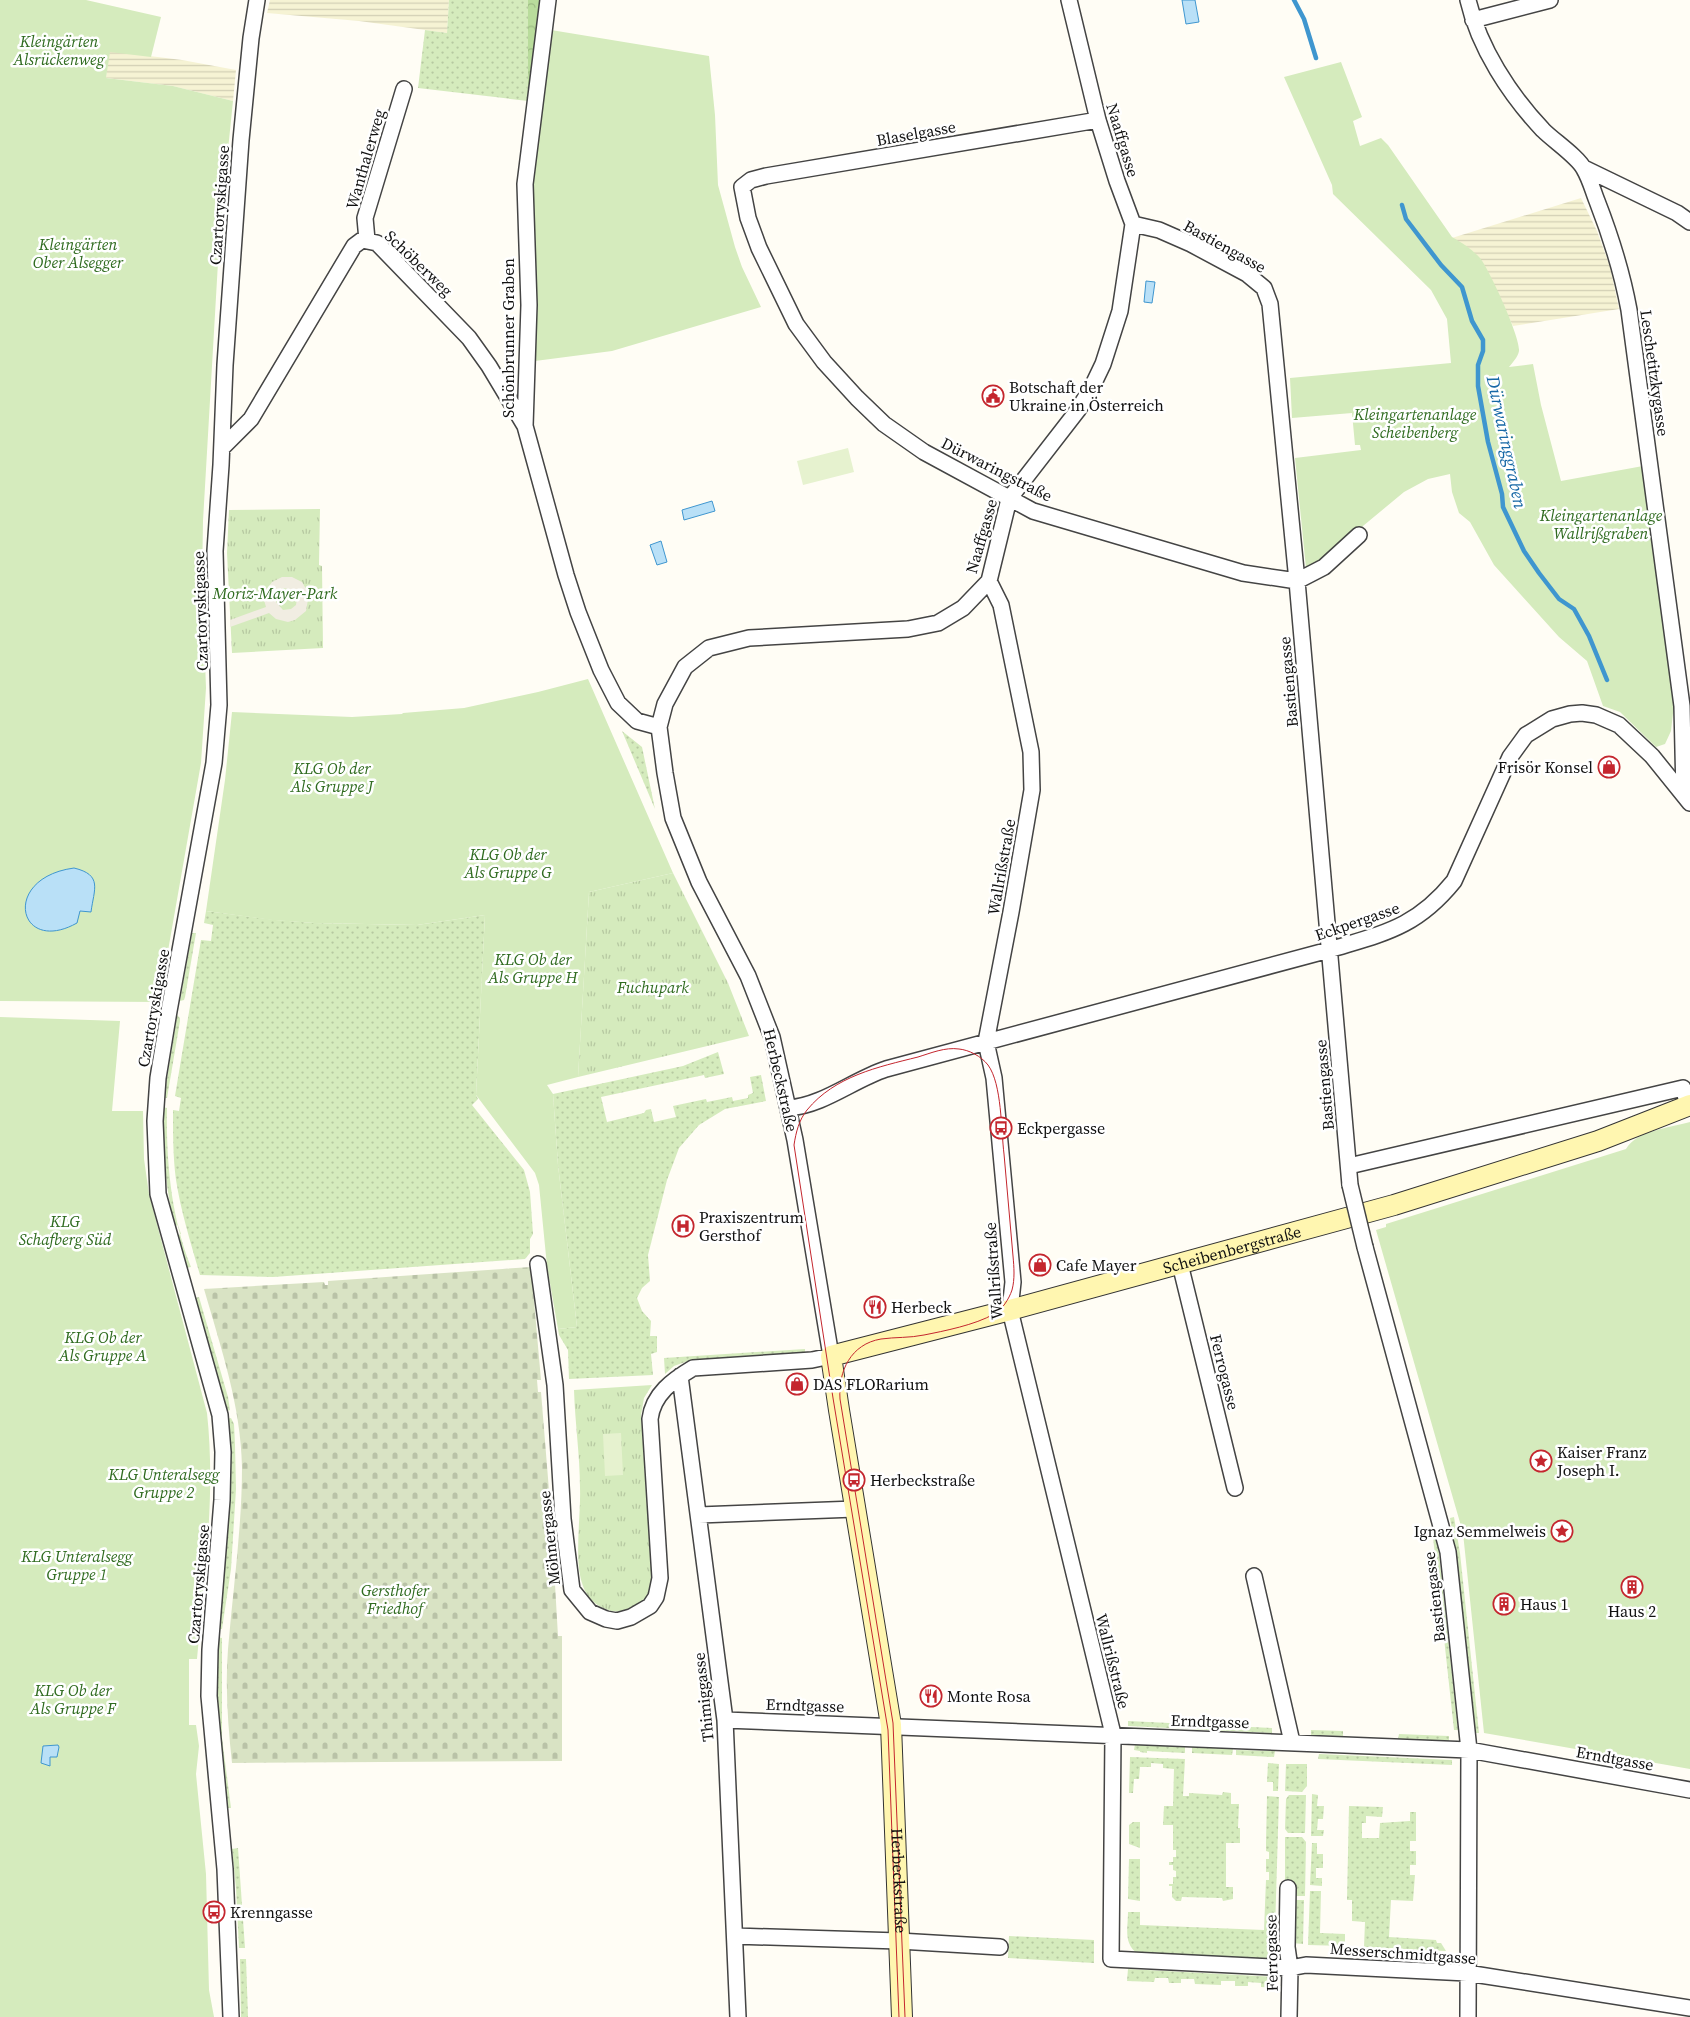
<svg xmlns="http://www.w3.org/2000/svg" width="1690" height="2017" viewBox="0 0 1690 2017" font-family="'Source Serif 4',serif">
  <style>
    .farmland { fill: url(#farmland-rules) }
    .grass { fill: url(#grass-dots) }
    .forest { fill: url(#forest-crowns) }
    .cemetery { fill: url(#cemetery-stones) }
    .park { fill: url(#park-tufts) }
    .garden { fill: #d5ebbd }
    .pitch { fill: #e6f2cf }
    .plaza { fill: #f1ede2; fill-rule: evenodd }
    .water { fill: #b9e0f7; stroke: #3f96cf }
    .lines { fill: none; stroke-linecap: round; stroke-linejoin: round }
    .stream { stroke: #3f96cf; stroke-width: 4.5 }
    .street-casing { stroke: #444; stroke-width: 18 }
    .secondary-casing { stroke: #333; stroke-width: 22 }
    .street { stroke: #fff; stroke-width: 15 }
    .secondary { stroke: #fff6b0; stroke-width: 20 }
    .tram { stroke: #c4262e; stroke-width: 1 }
    .street-bridge-casing { stroke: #444; stroke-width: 18; stroke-linecap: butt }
    .street-bridge { stroke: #fff; stroke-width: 15 }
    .labels { text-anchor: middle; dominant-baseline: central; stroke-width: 5; stroke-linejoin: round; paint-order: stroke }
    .park-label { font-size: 16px; font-style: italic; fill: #2f6b1f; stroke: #fff }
    .street-label { font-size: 16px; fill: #111; stroke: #fff }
    .poi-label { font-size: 16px; fill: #111; stroke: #fff; text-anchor: start }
    .water-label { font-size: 18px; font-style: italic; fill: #1768a6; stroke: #fff }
  </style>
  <defs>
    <pattern id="farmland-rules" width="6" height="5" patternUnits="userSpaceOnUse" patternTransform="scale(1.25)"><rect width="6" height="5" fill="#f6f3d4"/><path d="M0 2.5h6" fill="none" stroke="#d2cfb5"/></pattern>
    <pattern id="grass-dots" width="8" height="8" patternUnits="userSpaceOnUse" patternTransform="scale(1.25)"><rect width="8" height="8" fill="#d5ebbd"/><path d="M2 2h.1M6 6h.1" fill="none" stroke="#b6c8a1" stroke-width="1.8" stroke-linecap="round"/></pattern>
    <pattern id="forest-crowns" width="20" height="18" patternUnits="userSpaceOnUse" patternTransform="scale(1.25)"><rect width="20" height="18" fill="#b9dc9c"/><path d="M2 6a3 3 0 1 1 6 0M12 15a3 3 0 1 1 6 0" fill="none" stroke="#9ebc85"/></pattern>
    <pattern id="cemetery-stones" width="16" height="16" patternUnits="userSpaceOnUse" patternTransform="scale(1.25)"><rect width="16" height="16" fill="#d9e3c4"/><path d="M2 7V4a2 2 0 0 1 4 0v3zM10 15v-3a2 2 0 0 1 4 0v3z" fill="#b9c2a7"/></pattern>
    <pattern id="park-tufts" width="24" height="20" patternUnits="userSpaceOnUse" patternTransform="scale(1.25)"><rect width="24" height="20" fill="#d5ebbd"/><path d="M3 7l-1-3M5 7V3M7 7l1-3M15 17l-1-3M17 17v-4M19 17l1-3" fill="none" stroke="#b6c8a1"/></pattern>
  </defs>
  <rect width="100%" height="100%" fill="#fffdf5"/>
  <!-- farmland -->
  <path class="farmland" d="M270,0H449L447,33L359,21L267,13Z
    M109,51L182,60L236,70L233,101L173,86L106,78Z
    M1581,198L1597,231L1610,267L1619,309L1513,326L1481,260L1452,238Z"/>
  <!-- grass -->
  <path class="grass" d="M449,0H528V101L418,88L425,30L447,33Z
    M622,731L642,747L655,809Z
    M206,911L276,920L314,923L417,925L485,915L476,1095L478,1099L472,1105L524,1170L530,1192L533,1234L530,1239V1253L525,1259L273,1277L200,1275C191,1244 181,1212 176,1180C173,1157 173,1134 173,1110L179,1111L181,1098L175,1096L201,940L211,941L213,925L204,923Z
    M192,933H196L185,997L184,1000L180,1001Z
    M177,1015L180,1018V1021L167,1098H164Z
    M718,1052L724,1074L705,1078L704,1075L601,1097L607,1122L644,1113L646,1110L651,1109L654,1122L676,1117L673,1106L706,1099L707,1102L732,1097L733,1101L748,1098V1095L753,1093L750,1077L761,1075L766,1101L725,1109L699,1125L679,1148L667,1180L648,1255L650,1281L642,1288L637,1298L642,1311L651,1321L650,1336H657V1352L651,1354L653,1375L569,1379L568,1350L559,1335L558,1329L577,1327L558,1165L553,1094L683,1066Z
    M163,1107L167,1108C166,1161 171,1217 191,1267L186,1268L178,1235L181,1234L178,1225L175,1226C165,1186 162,1148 163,1107Z
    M199,1297L228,1397L230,1410L225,1412L195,1298Z
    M805,1349V1353L688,1361L674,1366L665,1374L664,1358Z
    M231,1418L234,1424L235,1445L236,1489L231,1569L222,1629H218L228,1528L229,1497L226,1419Z
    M1454,1517L1460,1553L1479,1733H1475L1456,1554L1450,1518Z
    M1437,1536L1458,1730H1454L1433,1537Z
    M217,1637L222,1638V1738L231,1808H226L215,1688Z
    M1128,1721L1272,1728V1733L1128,1726Z
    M1311,1730L1343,1731V1736L1311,1735Z
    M1399,1734L1449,1736V1741L1398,1739Z
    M1135,1744L1185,1747V1753L1147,1751V1753L1140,1752V1751L1134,1750Z
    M1192,1747L1233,1749L1232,1755L1192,1753Z
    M1236,1750L1275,1751L1274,1757L1236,1755Z
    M1319,1754L1452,1760V1765L1318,1759Z
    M1130,1757L1185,1759L1183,1796H1189V1793L1222,1795L1223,1792L1231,1793V1804H1239L1238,1828H1240V1843H1226V1887H1233V1899L1223,1901L1222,1898L1182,1897L1181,1901H1176L1172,1897V1886H1169V1884H1173V1877H1176V1871L1173,1870V1865H1169V1862H1173V1857H1176V1850H1173V1825H1163L1164,1806H1173L1174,1769L1163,1768V1764L1151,1763V1767H1140L1139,1779H1134L1133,1793H1129Z
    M1268,1763L1279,1764L1278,1791H1273V1782H1267Z
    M1286,1764H1307V1786L1302,1792L1285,1791Z
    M1312,1794L1318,1795L1317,1806H1324L1323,1819H1318L1317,1830H1324L1323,1836H1311Z
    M1289,1795H1306L1305,1833H1288L1285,1829L1286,1799Z
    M1267,1796L1279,1797L1274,1964L1138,1954C1123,1943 1128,1929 1128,1912H1140V1925L1264,1930L1266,1880H1269V1872H1266V1859H1269V1852L1266,1851V1843Z
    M1349,1806L1383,1807L1382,1817L1366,1816V1823H1362V1838H1379L1380,1823L1410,1821V1812H1416V1841H1410V1851H1416V1865H1410V1875H1415L1413,1901L1391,1900L1389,1937L1436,1940L1437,1943H1441L1446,1951L1364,1947L1365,1922L1352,1921V1900H1347Z
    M1133,1822H1140V1848L1129,1844V1825Z
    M1285,1837H1302L1306,1842L1305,1896H1295L1285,1886Z
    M1312,1843H1317V1854H1323V1868H1316V1878H1322V1886L1310,1885Z
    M238,1848L245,1948H239L236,1888L232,1849Z
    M1129,1859H1140V1901L1128,1899Z
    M1310,1891H1321L1320,1933L1345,1934V1946L1308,1945Z
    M1295,1900H1304L1303,1944L1292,1943Z
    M1009,1936L1094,1940V1963L1008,1958Z
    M240,1959H246L248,2017H241Z
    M1128,1969L1275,1977L1274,1988L1261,1987V1983L1248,1982V1986H1235V1981H1221V1985L1195,1984L1194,1979H1181V1983H1169L1168,1978H1155L1154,1982L1127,1981Z"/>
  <!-- forest -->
  <path class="forest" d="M528,0H543L528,101Z"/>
  <!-- cemetery -->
  <path class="cemetery" d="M531,1267L541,1380H537L538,1392H541L551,1515L558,1636H562V1761L232,1763C228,1726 225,1687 228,1649C233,1589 242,1528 242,1467C241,1406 221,1348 204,1289L324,1282L325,1285H328V1281Z"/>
  <!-- park -->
  <path class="park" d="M320,509L319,565L322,566L323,648L232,653L227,553L229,510Z
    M673,873L728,983L749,1036L578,1077L589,892Z
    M652,1385L644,1398L641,1415C644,1453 645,1491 649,1529C651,1549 659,1568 653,1588C647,1608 621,1617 603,1608C592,1603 585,1594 582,1583C574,1558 581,1516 580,1488C580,1456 575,1423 574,1390Z"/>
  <!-- garden -->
  <path class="garden" d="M0,0H86L161,17L151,57L110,52L106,78L173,86L233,101L220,228L203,521L202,582L206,688L201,763L159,1002L0,1001Z
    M551,30L709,56L715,115L718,185L735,247L742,267L761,307L612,351L535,361L537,288L532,207V148Z
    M1341,62L1362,117L1353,121L1360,146L1381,138L1388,145L1452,237C1462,243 1472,249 1480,258C1489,269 1521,338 1519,351C1518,357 1512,363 1509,367L1533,364L1541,405L1561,481L1643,466L1674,704L1671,731L1665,744L1656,747L1620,712L1603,706L1587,661L1559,637L1494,565L1470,522L1459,513L1452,492L1450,474L1428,479L1404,492L1328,555L1306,568L1295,458L1361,450L1360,445H1355L1352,413L1292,418L1290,378L1451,363L1447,319L1431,290L1333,194L1332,185L1284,77Z
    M588,679L673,873L589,892L578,1077L547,1085L553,1094L558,1165L577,1327L558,1329L547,1266L539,1185L535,1173L476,1095L485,915L417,925L314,923L272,920L206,911L225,780L232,712L352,717L402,714L403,713L464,708L538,692Z
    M0,1017L120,1021L112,1111H143L144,1159L149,1194L207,1413C216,1496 204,1577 197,1659H189V1725H196L199,1746L196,1774L206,1874L209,1990L214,2017H0Z
    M1690,1122V1769L1484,1733L1463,1533L1376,1230L1386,1227V1224L1626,1149C1637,1130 1670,1128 1690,1122Z"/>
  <!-- pitch -->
  <path class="pitch" d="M848,448L854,472L803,485L797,461Z
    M621,1433L623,1475L605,1476L603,1434Z"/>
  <!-- plaza -->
  <path class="plaza" d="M282,577H292L302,582L309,594L306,611L295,620L288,622L276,619L269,613L230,627V620L266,607L264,600L267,589L272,582ZM284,588L294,591L297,598L296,605L291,609L283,610L276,602L278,592Z"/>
  <!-- water -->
  <path class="water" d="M1182,0H1195L1199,22L1186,24Z
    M1146,281L1155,282L1152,303L1144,302Z
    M712,501L715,511L684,520L682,510Z
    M661,541L667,562L657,565L650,545Z
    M74,868C103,875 94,889 91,912L80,911L77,923C18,956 0,878 74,868Z
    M58,1745L59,1747L57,1757H50V1766L41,1763L43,1746Z"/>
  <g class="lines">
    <!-- stream -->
    <path class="stream" d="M1294,0L1304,19L1316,58
      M1402,205L1406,219L1441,265L1462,287L1472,321L1483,340V351L1478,365V386L1488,442L1502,494L1503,507L1524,551L1539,573L1559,599L1574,609L1589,636L1607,680"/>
    <!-- street casing -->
    <g class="street-casing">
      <path id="street" d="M548,0L525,184L529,305L525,426L566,575L578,612L601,670L618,703L637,721L659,727
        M1468,0C1479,48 1510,95 1543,130C1554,141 1578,157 1584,169C1590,179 1593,191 1597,201C1611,237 1622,272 1629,310L1682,706L1684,794
        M1473,20L1550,0
        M1098,120L766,176L751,180L742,187L748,218L759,248L796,324L824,362L857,398L884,424L924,452L1033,511L1243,573L1297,581L1324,567L1359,535
        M1584,168L1677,213L1690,222
        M1133,224L1159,230L1191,244L1247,274L1264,288L1270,304L1297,581L1350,1185
        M367,240L365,218L404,89
        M222,448L251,419L354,246L362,240L377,243L469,338L489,366L525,426
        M989,581L1001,605L1031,752L1032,790L1011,912L986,1042L994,1078L1013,1282L1010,1310L1113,1734L1111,1959L1290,1968L1306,1965L1467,1973L1690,2008
        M789,1108C824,1105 853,1080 886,1069L1329,950C1384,933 1416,928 1454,881L1510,757L1526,735L1552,719L1570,714L1582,713L1596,715L1619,725L1652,756L1690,803
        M1349,1166L1683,1088L1688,1105
        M1365,1247L1448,1552L1469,1750L1468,2017
        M538,1264L555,1385L563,1519L572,1590L590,1612L606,1619L617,1621L631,1617L650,1606L656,1597L660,1578L650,1419C653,1394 673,1380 693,1368L812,1360L831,1356L795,1140L772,1037L748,976L699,882L673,818L665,773L659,727L665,704L685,667L709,648L749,638L908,629L938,623L963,608L989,581L1009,499L1078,410L1092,387L1103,364L1120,311L1133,224L1117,181L1098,120L1069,0
        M1180,1264L1235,1488
        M680,1376L725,1720L738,2017
        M699,1515L855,1509
        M1254,1576L1292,1742
        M725,1720L1469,1750L1690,1790
        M1288,1888L1287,1947L1290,1968L1289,2017
        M735,1936L899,1941L1000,1947
        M231,2017L225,1869L209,1696L210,1650L222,1500L223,1452L220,1415L158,1194L155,1121L158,1078L169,1011L214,763L219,705L215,551L221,465L225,365L241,140L251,38L257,0"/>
    </g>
    <!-- secondary casing -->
    <g class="secondary-casing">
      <g id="secondary">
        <path id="s1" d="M902,2017L891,1725L839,1410L831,1356L1010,1310L1394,1205L1598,1141L1690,1105"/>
      </g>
    </g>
    <!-- street -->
    <use href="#street" class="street"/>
    <!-- secondary -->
    <use href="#secondary" class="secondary"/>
    <!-- tram -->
    <path class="tram" id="s2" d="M899,2017L888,1730L833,1398L794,1145C796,1132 799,1120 807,1110C835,1076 878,1067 918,1057C931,1053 945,1047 959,1049C969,1050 981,1056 988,1065C1002,1084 1001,1130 1004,1154C1007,1188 1010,1222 1013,1256C1014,1267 1015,1279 1012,1290C1009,1299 1002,1310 994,1314C975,1325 944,1331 924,1335C910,1338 895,1337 881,1339C851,1344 838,1371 840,1399L893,1723L905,2017"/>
    <!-- street-bridge casing -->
    <g class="street-bridge-casing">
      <path id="street-bridge" d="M1350,1185L1365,1247"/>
    </g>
    <!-- street-bridge -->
    <use href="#street-bridge" class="street-bridge"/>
  </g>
  <!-- icons -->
  <defs>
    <g id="civic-ring" transform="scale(1.125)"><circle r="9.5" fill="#fff" stroke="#c4262e" stroke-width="1.5"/><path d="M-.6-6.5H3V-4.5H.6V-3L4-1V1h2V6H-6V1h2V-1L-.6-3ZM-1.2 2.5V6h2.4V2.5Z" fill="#c4262e"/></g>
    <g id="shop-ring" transform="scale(1.125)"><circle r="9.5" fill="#fff" stroke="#c4262e" stroke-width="1.5"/><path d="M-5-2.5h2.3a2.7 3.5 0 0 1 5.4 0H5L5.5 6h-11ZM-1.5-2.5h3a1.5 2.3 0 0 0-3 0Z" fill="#c4262e"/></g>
    <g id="bus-ring" transform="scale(1.125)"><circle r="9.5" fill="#fff" stroke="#c4262e" stroke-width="1.5"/><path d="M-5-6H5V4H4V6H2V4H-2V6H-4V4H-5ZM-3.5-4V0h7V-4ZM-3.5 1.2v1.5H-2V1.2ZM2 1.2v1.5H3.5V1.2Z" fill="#c4262e"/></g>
    <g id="hospital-ring" transform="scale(1.125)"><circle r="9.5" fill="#fff" stroke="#c4262e" stroke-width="1.5"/><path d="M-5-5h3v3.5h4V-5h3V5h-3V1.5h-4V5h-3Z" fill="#c4262e"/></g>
    <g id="restaurant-ring" transform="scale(1.125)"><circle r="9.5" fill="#fff" stroke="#c4262e" stroke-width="1.5"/><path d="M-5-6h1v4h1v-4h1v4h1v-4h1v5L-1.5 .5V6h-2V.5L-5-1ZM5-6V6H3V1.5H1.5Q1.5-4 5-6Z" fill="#c4262e"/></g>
    <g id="sight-ring" transform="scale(1.125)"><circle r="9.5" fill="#fff" stroke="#c4262e" stroke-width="1.5"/><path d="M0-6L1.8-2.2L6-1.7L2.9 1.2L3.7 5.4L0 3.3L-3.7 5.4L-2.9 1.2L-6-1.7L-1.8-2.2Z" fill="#c4262e"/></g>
    <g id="building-ring" transform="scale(1.125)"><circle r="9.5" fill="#fff" stroke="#c4262e" stroke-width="1.5"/><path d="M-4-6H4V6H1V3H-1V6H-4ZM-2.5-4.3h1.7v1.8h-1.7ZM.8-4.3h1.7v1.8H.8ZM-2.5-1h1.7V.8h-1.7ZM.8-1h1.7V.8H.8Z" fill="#c4262e"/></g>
  </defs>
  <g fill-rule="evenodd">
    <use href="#civic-ring" x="993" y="396"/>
    <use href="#shop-ring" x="1609" y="767"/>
    <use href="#bus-ring" x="1001" y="1128"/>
    <use href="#hospital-ring" x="683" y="1226"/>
    <use href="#shop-ring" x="1040" y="1265"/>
    <use href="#restaurant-ring" x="875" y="1307"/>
    <use href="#shop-ring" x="797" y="1384"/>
    <use href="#sight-ring" x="1541" y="1461"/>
    <use href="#bus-ring" x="854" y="1480"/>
    <use href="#sight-ring" x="1562" y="1531"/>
    <use href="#building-ring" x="1632" y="1587"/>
    <use href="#building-ring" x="1504" y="1604"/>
    <use href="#restaurant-ring" x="931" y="1696"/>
    <use href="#bus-ring" x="214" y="1912"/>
  </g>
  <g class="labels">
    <!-- park labels -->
    <g class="park-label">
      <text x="59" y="41">Kleingärten<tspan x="59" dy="18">Alsrückenweg</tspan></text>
      <text x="78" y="244">Kleingärten<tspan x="78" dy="18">Ober Alsegger</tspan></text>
      <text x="1415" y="414">Kleingartenanlage<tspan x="1415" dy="18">Scheibenberg</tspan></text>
      <text x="1601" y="515">Kleingartenanlage<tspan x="1601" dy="18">Wallrißgraben</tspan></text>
      <text x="275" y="593">Moriz-Mayer-Park</text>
      <text x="332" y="768">KLG Ob der<tspan x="332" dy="18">Als Gruppe J</tspan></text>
      <text x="508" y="854">KLG Ob der<tspan x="508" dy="18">Als Gruppe G</tspan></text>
      <text x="533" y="959">KLG Ob der<tspan x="533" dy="18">Als Gruppe H</tspan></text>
      <text x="653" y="987">Fuchupark</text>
      <text x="65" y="1221">KLG<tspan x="65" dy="18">Schafberg Süd</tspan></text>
      <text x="103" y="1337">KLG Ob der<tspan x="103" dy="18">Als Gruppe A</tspan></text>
      <text x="164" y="1474">KLG Unteralsegg<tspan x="164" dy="18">Gruppe 2</tspan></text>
      <text x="77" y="1556">KLG Unteralsegg<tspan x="77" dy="18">Gruppe 1</tspan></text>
      <text x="395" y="1590">Gersthofer<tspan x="395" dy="18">Friedhof</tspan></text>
      <text x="73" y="1690">KLG Ob der<tspan x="73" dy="18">Als Gruppe F</tspan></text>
    </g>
    <!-- street labels -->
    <g class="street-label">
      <text transform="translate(916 133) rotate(-10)">Blaselgasse</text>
      <text transform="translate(1123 140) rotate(73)">Naaffgasse</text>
      <text transform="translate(365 159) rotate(-74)">Wanthalerweg</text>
      <text transform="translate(219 205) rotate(-86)">Czartoryskigasse</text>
      <text transform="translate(1225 246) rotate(29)">Bastiengasse</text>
      <text transform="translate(419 263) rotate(44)">Schöberweg</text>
      <text transform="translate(508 338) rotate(-90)">Schönbrunner Graben</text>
      <text transform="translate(1655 373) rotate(82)">Leschetitzkygasse</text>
      <text transform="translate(997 469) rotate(27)">Dürwaringstraße</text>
      <text transform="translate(981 536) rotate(-74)">Naaffgasse</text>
      <text transform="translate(200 611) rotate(-92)">Czartoryskigasse</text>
      <text transform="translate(1288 682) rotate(-95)">Bastiengasse</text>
      <text transform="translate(1001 867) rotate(-80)">Wallrißstraße</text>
      <text transform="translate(1357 921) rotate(-19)">Eckpergasse</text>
      <text transform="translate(153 1008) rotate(-80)">Czartoryskigasse</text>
      <text transform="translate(781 1080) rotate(77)">Herbeckstraße</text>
      <text transform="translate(1324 1085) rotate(-95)">Bastiengasse</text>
      <text stroke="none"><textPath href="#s1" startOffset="1081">Scheibenbergstraße</textPath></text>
      <text transform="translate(993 1271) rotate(-94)">Wallrißstraße</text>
      <text transform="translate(1225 1372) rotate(76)">Ferrogasse</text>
      <text transform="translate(549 1538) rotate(-96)">Möhnergasse</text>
      <text transform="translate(198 1584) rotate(-85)">Czartoryskigasse</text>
      <text transform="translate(1434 1597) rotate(-97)">Bastiengasse</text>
      <text transform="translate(1113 1661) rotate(76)">Wallrißstraße</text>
      <text transform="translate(703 1697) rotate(-96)">Thimiggasse</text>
      <text transform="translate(805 1705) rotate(2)">Erndtgasse</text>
      <text transform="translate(1210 1721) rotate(2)">Erndtgasse</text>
      <text transform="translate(1615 1758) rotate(10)">Erndtgasse</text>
      <text stroke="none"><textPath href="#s2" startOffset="2060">Herbeckstraße</textPath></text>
      <text transform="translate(1271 1953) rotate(-91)">Ferrogasse</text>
      <text transform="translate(1403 1953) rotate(4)">Messerschmidtgasse</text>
    </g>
    <!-- poi labels -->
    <g class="poi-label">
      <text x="1009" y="387">Botschaft der<tspan x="1009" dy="18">Ukraine in Österreich</tspan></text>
      <text x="1593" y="767" text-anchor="end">Frisör Konsel</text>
      <text x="1017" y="1128">Eckpergasse</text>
      <text x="699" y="1217">Praxiszentrum<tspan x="699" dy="18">Gersthof</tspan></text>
      <text x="1056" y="1265">Cafe Mayer</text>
      <text x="891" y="1307">Herbeck</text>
      <text x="813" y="1384">DAS FLORarium</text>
      <text x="1557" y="1452">Kaiser Franz<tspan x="1557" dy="18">Joseph I.</tspan></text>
      <text x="870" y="1480">Herbeckstraße</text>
      <text x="1546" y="1531" text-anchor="end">Ignaz Semmelweis</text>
      <text x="1520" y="1604">Haus 1</text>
      <text x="1632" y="1611" text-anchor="middle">Haus 2</text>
      <text x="947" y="1696">Monte Rosa</text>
      <text x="230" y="1912">Krenngasse</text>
    </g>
    <!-- water labels -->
    <g class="water-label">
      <text transform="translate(1507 442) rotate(78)">Dürwaringgraben</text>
    </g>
  </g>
</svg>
